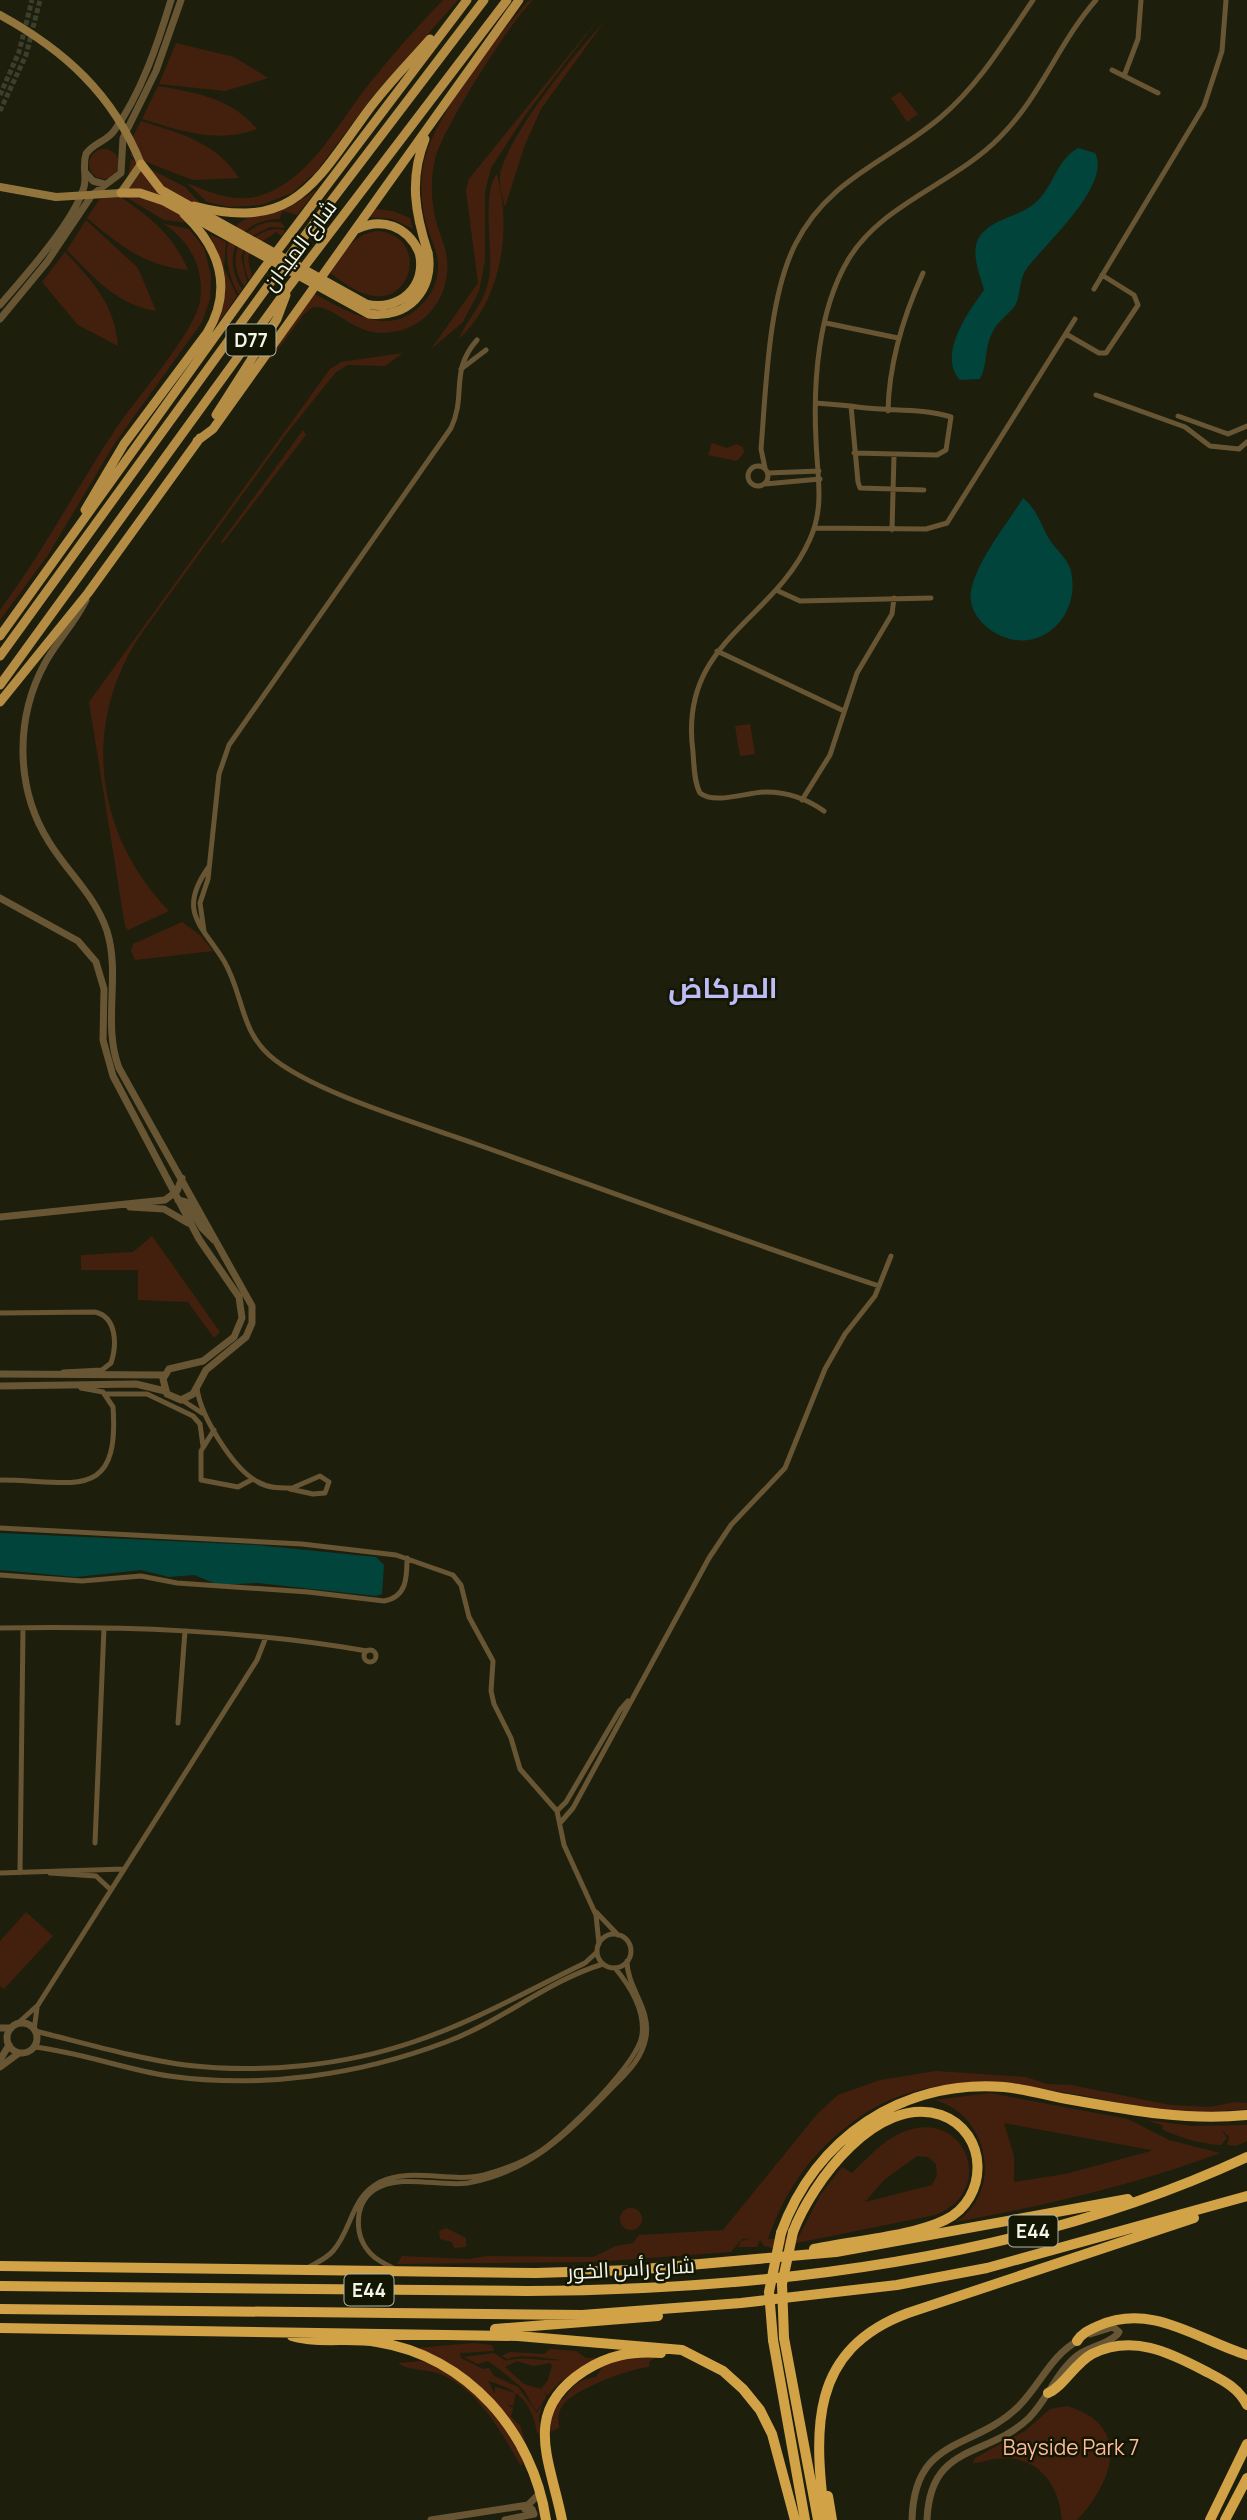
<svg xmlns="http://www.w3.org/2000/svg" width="1247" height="2520" viewBox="0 0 1247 2520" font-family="Manrope,Cairo,sans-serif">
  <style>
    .green { fill: #43200e; fill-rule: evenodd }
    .water { fill: #01443c }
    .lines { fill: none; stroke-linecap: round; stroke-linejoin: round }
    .minor-tunnel { stroke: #3d3f2d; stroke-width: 5; stroke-dasharray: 5 2.5; stroke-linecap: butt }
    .minor { stroke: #685534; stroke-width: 5 }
    .tertiary { stroke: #685534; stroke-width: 7 }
    .secondary { stroke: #92743d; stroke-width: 8 }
    .primary { stroke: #b48c43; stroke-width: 9 }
    .motorway { stroke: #d2a247; stroke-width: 10 }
    .secondary-bridge { stroke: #92743d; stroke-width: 8 }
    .primary-bridge { stroke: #b48c43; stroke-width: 9 }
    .motorway-bridge { stroke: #d2a247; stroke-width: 10 }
    .labels { text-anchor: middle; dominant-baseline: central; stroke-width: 5; stroke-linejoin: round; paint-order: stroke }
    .shield { fill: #141604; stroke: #b0b2a4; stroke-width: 2 }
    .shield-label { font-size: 19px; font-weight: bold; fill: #f3f5e9 }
    .street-label { font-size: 21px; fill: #f3f5e9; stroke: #141604 }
    .park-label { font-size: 21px; fill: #feba99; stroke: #141604 }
    .district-label { font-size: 28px; font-weight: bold; fill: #bdbcf6; stroke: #141604 }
  </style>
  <rect width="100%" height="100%" fill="#1d1f0c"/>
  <!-- green -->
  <path class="green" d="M443,0H458L373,96L316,172L292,193L261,205L230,207L207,202L187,183C210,192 233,203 259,196C310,181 338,123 369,84C392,55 417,27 443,0Z
    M533,0C510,22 443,128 435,159C431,176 431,195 434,212C436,226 443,239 446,253C453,287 433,323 398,331C354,341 339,305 313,307L304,314L271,359L268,358L313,293C348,311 391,341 424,302C434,291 439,277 438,263C437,250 431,239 427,227C421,205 419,180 425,158C437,113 496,38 527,2Z
    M599,18L524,117L491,168L485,192V261L479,291L463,322L431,349L478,283L466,190L469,179Z
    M604,22L541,109L524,147L505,207C502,197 498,181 501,170C515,126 573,56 604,22Z
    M176,43L234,57L268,78L225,91L159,84Z
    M158,86C197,93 231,98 257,129C217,144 182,131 142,119Z
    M900,92L918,114L907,122L891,98Z
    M141,121C179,133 216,142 239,178L193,180L131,156L132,138Z
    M89 164a15 15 0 1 1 30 0a15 15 0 1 1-30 0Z
    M131,159L185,187L201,204L205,225L164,220L116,191L128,177Z
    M497,174C512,229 502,299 459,339C469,314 486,306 490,271C492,247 482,191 497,174Z
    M317,189L297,215L283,211L279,219C239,219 220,256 242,289L239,294C225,273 218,230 248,218C255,215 263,216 270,214C288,209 302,200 317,189Z
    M113,192C146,214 172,232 188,270C145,266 119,245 87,218L99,200Z
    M375,209L393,211L410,218L413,229L392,219L369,217Z
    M86,220L138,268L156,311C116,304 94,278 67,250Z
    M269,222H281L285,228L270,227L248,238L241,257L247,282L244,286C226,260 238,228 269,222Z
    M164,224L189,229L204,248L211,275L210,299L202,322L115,443L48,555L0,620V610C43,552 76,489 115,430C136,399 195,332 200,301C205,269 190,241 164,224Z
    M275,229L285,230L282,236L276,232C260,246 240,243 252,275L249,280C237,255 247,233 275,229Z
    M378,231C429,236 413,307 369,295C355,292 342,281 330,273C343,255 353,233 378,231Z
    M209,234L226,242L224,268L237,296L218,323C227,292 226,263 209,234Z
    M65,252C92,280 115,305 118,346L78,325L42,282Z
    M403,353L385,366L348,365L336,372L287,433L141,634C81,723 94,834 169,911L128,930L125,926L89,702L330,369L341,362Z
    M303,430L306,435L222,544L221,542Z
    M712,443L727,448L736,444L743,447L744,453L737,461L708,455Z
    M750,724L755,754L740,756L735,726Z
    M182,922L200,935L213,951L135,960L131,951L133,944Z
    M152,1236L220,1332L214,1338L188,1302L138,1300V1270H81V1255L133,1252Z
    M26,1912L53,1936L4,1989L0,1986V1941Z
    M936,2071L1026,2077L1047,2084L1071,2085L1170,2105L1210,2107L1235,2102L1247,2103V2109C1218,2111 1191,2114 1162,2110C1055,2094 939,2050 845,2128C807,2158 784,2194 768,2239L798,2238L821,2194L842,2167L852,2173C867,2159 883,2140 903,2132C966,2106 998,2192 935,2215L772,2248L764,2246L760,2240L757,2247H738L741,2241L752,2238L742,2239L731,2252L593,2262L397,2264L402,2256L468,2259L488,2256L593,2257L616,2246L633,2243L639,2235L723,2230L818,2113L838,2095L880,2080ZM917,2156L928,2157L936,2164L937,2176L932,2185L865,2202L884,2180Z
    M990,2093L1128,2119L1169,2140L1220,2153C1134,2185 1047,2205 956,2222C1004,2191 989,2115 935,2100ZM1004,2123L1151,2150V2151L1065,2174L1014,2182V2156Z
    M1147,2120L1192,2126L1247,2125V2141L1236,2146L1227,2145L1229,2137L1221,2129L1227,2138L1221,2145C1201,2144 1182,2138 1163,2130L1162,2125Z
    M620 2219a11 11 0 1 1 22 0a11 11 0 1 1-22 0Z
    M446,2228L466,2238V2247L454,2248L452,2242L440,2239L439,2231Z
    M474,2343L492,2345L494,2351L460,2353L461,2358L483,2369L489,2368L494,2376L518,2387L537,2413L543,2403L539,2417L540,2433H537C532,2403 519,2389 488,2381L495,2394V2387L516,2393L513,2406L506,2404L513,2408L511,2417L520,2425L527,2447C497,2404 467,2366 416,2348Z
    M550,2349L576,2351L586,2358H597L561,2381L547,2396L545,2391L546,2397L537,2411C529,2404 528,2392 521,2387C510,2378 500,2369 488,2361L478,2364L464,2357L494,2353L506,2361C523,2355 542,2362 560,2360C545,2358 522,2354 507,2359L502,2356L510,2352L544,2354ZM517,2361L533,2366L550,2363L552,2366L548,2380L541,2389L524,2384L505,2367Z
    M656,2357L649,2362V2367C628,2369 572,2390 562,2406C558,2413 558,2421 559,2428L549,2432L548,2423L553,2431L549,2422L554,2404C573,2397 565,2382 596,2377L604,2364L627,2358Z
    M423,2361L449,2372L495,2412L524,2459L521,2466C502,2433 478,2389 440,2374C425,2368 411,2372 398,2363Z
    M1067,2406C1134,2426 1112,2483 1077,2520H1062C1059,2482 1036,2453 994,2459C987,2460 981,2463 973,2463L975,2458L1025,2431L1050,2409Z"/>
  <!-- water -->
  <path class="water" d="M1078,148L1095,153C1112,185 1045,244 1027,268C1019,279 1021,292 1016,304C1010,314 997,321 992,333C984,348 988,364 980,379L960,380C937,356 968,312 984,290C980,275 972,257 977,242C986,219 1019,218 1035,203C1054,187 1056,160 1078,148Z
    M1023,498C1039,511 1041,527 1051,542C1057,550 1067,559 1070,568C1079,597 1064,631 1033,639C1005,647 966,621 971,591C978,558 1006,526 1023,498Z
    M0,1533L256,1545L376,1557L384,1565L382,1594L376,1596L258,1583L219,1585L194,1575L169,1577L141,1570L76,1577L0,1570Z"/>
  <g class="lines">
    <!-- minor-tunnel -->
    <path class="minor-tunnel" d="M0,95L19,52L32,0
      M0,111L26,55L40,0"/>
    <!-- minor -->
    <path class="minor" d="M1112,70L1158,93
      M1124,76L1138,39L1141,0
      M1094,289L1204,106L1222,51L1226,0
      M826,323L898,338
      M1066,334L1099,353H1106L1138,305L1134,295L1102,275
      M461,369L486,350
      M1096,395L1185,427L1210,446L1239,449L1247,442
      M816,403L851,406
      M888,411C889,363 903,317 923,273
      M1178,416L1228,434L1247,426
      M854,453L937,455L946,450L951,417C920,407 884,412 851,406L858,482L860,488L924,490
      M748 476a10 10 0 1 1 20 0a10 10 0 1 1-20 0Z
      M765,468L761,449C766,389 768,299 795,245C828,178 888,162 941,117C979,85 1005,41 1033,0
      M768,473L819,471
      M765,484L820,479
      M815,528L926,529L947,523L1075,319
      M892,530L894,455
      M776,590L800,601L931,598
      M717,651L844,711
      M802,800L830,755L857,673L892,614L894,598
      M824,811C807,799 786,792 766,792C747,792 715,805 700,793C694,782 694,765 693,752C678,641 773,623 810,539C825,506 817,475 816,440C813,382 818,311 848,260C882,203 954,184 999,138C1040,98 1059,42 1096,0
      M208,868C177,912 202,925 224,961C243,993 240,1029 269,1055C309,1091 420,1124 473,1143C608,1191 743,1241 879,1286
      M204,931L200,903L208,879L219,774L229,745L451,428C467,394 449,372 477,340
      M0,1313L95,1312C117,1317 117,1345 111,1363L102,1370L63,1372
      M197,1388C200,1415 233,1469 258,1482C268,1488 278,1488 290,1488
      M105,1394H147L193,1416L200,1424L203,1446
      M182,1400L202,1413
      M214,1430L201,1451V1480L238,1487L253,1479
      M320,1476L329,1482L325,1493L313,1494L290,1489Z
      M0,1480C72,1480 120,1504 113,1407L103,1392L81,1388
      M0,1528L302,1544L396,1555L453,1575L461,1585L469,1617L493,1661L491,1691L494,1704L511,1738L520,1769L557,1811L564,1845L596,1915L599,1944
      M0,1575L82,1581L141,1576L177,1583L308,1592L384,1601C407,1597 407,1577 407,1558
      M0,1628C122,1626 246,1630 367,1651
      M364 1656a6 6 0 1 1 12 0a6 6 0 1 1-12 0Z
      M178,1723L185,1631
      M557,1811L566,1802L620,1710L628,1701
      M560,1823L573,1808L709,1558L731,1525L785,1468L825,1369L845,1334L875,1296L891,1256
      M95,1843L104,1628
      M0,1873L124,1869
      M20,1873L23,1628
      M50,1873L96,1876L111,1890
      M596,1912L618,1935
      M597 1951a17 17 0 1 1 34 0a17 17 0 1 1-34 0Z
      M16,2025L38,2005L257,1660L266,1637
      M34,2030L37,2008
      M35,2031C84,2043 135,2058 185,2065C261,2074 344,2066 416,2041C475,2021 529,1990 585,1963L597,1952
      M34,2047C80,2052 123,2069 169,2076C262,2089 359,2075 446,2042C501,2022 547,1981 603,1964
      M307,2268C316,2263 326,2259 333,2251C353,2228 350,2198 380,2182C411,2167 450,2183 484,2175C505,2169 525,2162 542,2150C567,2133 638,2063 642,2035C645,2011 630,1986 615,1968
      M395,2269C387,2265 378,2261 372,2255C354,2238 353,2205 374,2190C401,2173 438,2187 468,2183C529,2172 566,2135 607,2093C623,2076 642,2061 646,2037C651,2008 627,1988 627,1961"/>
    <!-- tertiary -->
    <path class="tertiary" d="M85,172L93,181L104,184
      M0,305C24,277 74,222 84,187C87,176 82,166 86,154C93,143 106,142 114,131C141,94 158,43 171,0
      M0,319L47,262L92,195L121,173L123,138L156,71L181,0
      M0,898L78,941L96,962L104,989L103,1040L113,1076L199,1239L239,1297L242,1318L234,1337L203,1361L169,1369L163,1379L167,1394L181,1400L193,1394L206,1370L246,1337L252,1323V1306L119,1068C102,1023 121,977 107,931C95,895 68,873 49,842C15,788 15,718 45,663C57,641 75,623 86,600
      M178,1200L186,1202L202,1228L214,1240
      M130,1207L164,1209L188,1223
      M0,1217L165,1200L177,1191L182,1178
      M0,1374L165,1375
      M0,1386L136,1384L165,1391
      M7 2038a15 15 0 1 1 30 0a15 15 0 1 1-30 0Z
      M0,2028H11
      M0,2060L9,2045
      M0,2067L19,2053
      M431,2520L528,2505L540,2493
      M505,2520L534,2514L532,2509H525
      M912,2520C914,2435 973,2451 1018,2407C1041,2384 1050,2356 1079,2340
      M927,2520C930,2442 986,2459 1029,2418C1048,2399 1056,2372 1078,2355C1089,2347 1114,2342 1119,2332L1113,2327L1090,2334"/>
    <!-- secondary -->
    <path class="secondary" d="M121,193L141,164"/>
    <!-- primary -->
    <path class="primary" d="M425,139C409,179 415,213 428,253
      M194,206C294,232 315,183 367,112C386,86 409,63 430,39
      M357,229C382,217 407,226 419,252
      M216,415L277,319L286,295
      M197,441L213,429L519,0
      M85,510L124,444L207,333C234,288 219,247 184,214
      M0,636L262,271L467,0
      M0,656L291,254L484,0
      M0,685L288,288L507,0
      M0,702L88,593L200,438"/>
    <!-- motorway -->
    <path class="motorway" d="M793,2232C812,2182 877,2094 941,2115C989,2132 989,2199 945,2220C913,2236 852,2241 814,2249
      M781,2233C815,2138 902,2079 1004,2087C1025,2089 1046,2095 1067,2099C1128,2110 1185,2121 1247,2115
      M0,2266L536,2273L633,2270L836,2252L1128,2199
      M0,2286L527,2291C766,2290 1028,2259 1247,2157
      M0,2309L582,2315L741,2303L897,2285L987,2268L1247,2196
      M0,2328L518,2336L682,2350L723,2371L743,2389L760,2410L772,2434L795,2520
      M495,2329L658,2316
      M292,2336C319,2344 350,2337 377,2342C467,2356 533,2432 546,2520
      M784,2338L818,2520
      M773,2340L805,2520
      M1077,2341C1082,2333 1089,2330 1098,2326C1152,2302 1198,2340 1247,2355
      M1048,2393C1062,2388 1075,2363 1092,2354C1132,2334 1169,2352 1205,2371C1222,2380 1238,2387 1247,2405
      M828,2496L832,2520
      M562,2520C550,2459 521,2412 584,2371C609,2355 631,2351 661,2353
      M825,2520C814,2431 808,2350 908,2313L1194,2218
      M1210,2520L1247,2444
      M1225,2520L1247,2478"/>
    <!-- secondary-bridge -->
    <path class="secondary-bridge" d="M0,15C64,50 113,94 141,164
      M0,187L56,197L121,193"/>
    <!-- primary-bridge -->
    <path class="primary-bridge" d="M141,164L161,190L366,304C399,312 428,286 419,252
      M121,193H140L164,201L369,314C407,319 435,290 428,253"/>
    <!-- motorway-bridge -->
    <path class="motorway-bridge" d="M784,2338L782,2284L793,2232
      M773,2340L769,2292L781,2233"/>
  </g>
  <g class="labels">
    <!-- shield labels -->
    <g class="shield">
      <rect x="226.5" y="324.5" width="49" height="31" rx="5"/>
      <rect x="1008.5" y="2215.5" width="49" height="31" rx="5"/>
      <rect x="344.5" y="2274.5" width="49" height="31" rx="5"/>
    </g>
    <g class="shield-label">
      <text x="251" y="340">D77</text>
      <text x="1033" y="2231">E44</text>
      <text x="369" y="2290">E44</text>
    </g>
    <!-- street labels -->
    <g class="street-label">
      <text transform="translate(299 245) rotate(-53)">شارع الميدان</text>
      <text transform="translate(631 2268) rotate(-3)">شارع رأس الخور</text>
    </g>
    <!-- park labels -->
    <g class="park-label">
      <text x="1071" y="2447">Bayside Park 7</text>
    </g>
    <!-- district labels -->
    <g class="district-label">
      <text x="723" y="987">المركاض</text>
    </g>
  </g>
</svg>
